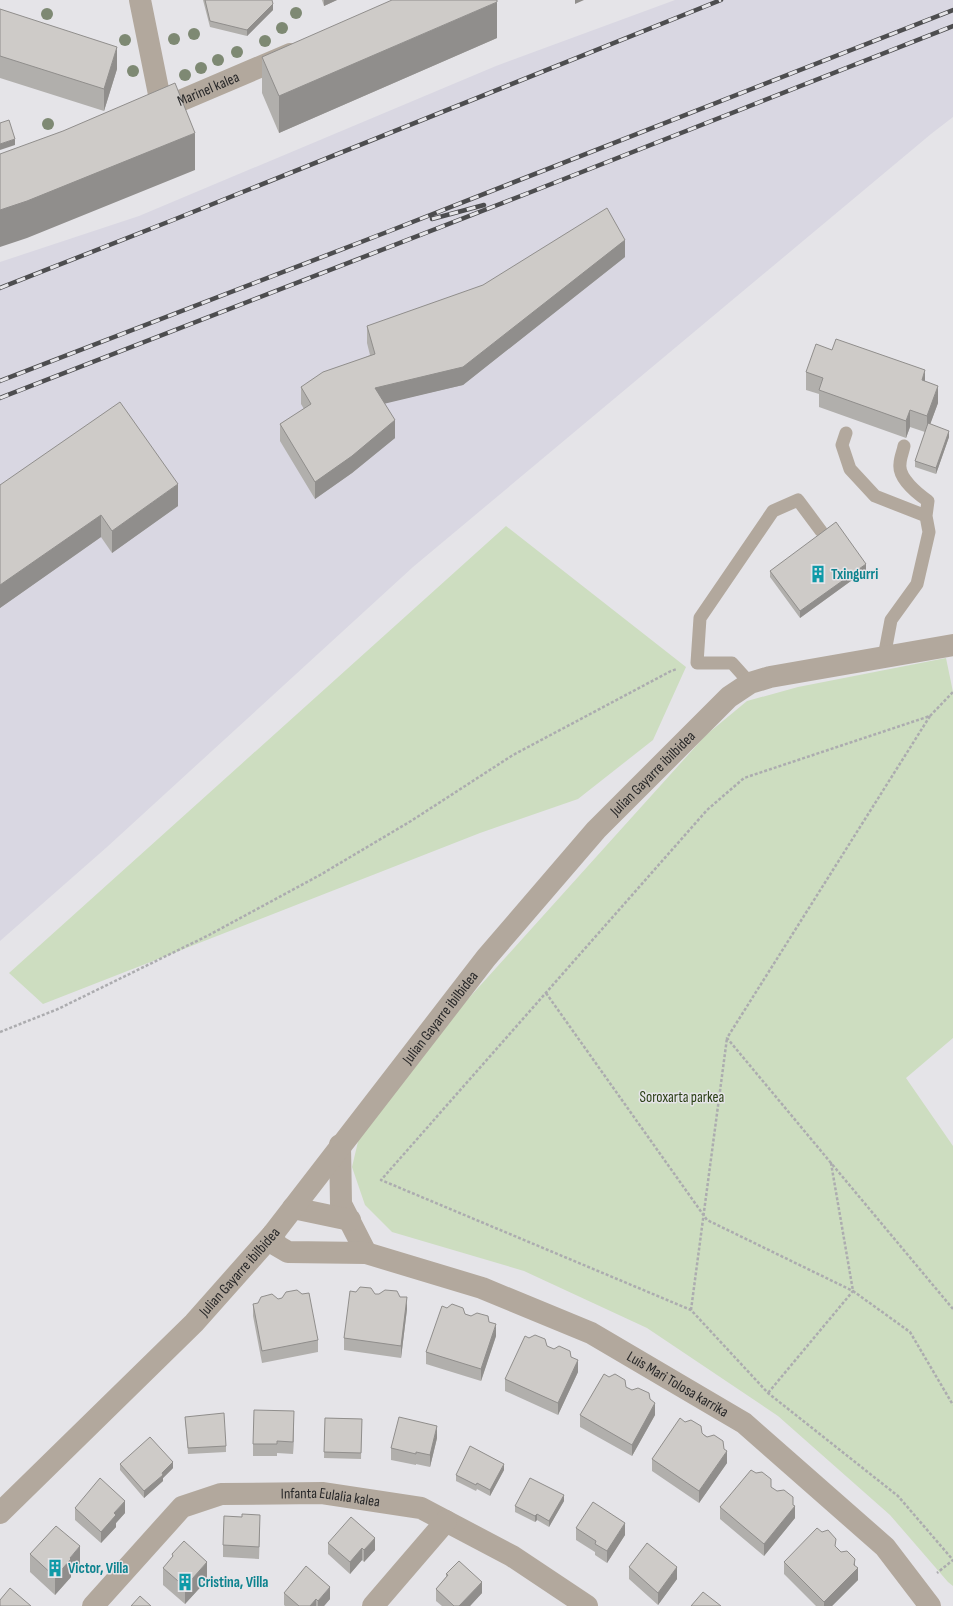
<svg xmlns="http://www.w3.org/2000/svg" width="953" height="1606" viewBox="0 0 953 1606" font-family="'Sofia Sans Condensed',sans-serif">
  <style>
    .built { fill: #d9d7e2 }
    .green { fill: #cdddc0 }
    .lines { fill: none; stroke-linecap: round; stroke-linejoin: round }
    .path { stroke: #acacaf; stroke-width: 2.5; stroke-dasharray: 3 2; stroke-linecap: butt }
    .lane { stroke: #b2a89d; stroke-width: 13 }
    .street { stroke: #b2a89d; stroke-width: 22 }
    .rail-casing { stroke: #4d4d4f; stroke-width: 4.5 }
    .rail { stroke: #e5e4e8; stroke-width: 3; stroke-dasharray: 9; stroke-linecap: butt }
    .tree { fill: #7e8973 }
    .wall { fill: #b1afac }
    .shaded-wall { fill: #908e8c }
    .building { fill: #cecbc8; stroke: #908e8c }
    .labels { text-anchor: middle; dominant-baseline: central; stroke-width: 3; stroke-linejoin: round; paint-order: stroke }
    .street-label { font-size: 15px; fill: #282829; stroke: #e5e4e8 }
    .culture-label { font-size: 15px; font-weight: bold; fill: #0d838f; stroke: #e5e4e8; text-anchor: start }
    .park-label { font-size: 15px; fill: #2a3f14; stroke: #e5e4e8 }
  </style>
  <rect width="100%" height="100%" fill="#e5e4e8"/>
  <!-- built -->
  <path class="built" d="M675,0H953V117L931,134L413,567L107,847L0,941V262L139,216L496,66Z"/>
  <!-- green -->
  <path class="green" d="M506,526L686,667L653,740L578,799L480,833L43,1004L9,973Z
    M946,658L953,692V1038L906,1078L953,1146V1586L948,1582L890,1515L778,1416L647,1328L524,1271L392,1232L365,1205L352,1167L361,1129L423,1049L706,735L747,701L798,687Z"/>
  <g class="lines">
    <!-- path -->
    <path class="path" d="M930,716L953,692
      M546,993L707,1220L853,1291L768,1393
      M0,1032L58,1009L209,935L320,875L411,821L513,755L671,671L677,669
      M831,1163L727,1038L930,716L744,778L707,810L381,1180L691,1310L768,1393L898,1496L953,1560L937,1573
      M953,1309L831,1163L853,1291L910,1332L953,1405
      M691,1310L727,1038"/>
    <!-- lane -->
    <path class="lane" d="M846,433L842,445L850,469L875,496L926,516L929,532L917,584L891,620L884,657
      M904,446C903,452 900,458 900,464C898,478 918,494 928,501L926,516
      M750,683L732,663H697L700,618L773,511L798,500L821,531"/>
    <!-- street -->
    <g class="street">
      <path d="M140,0L162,109"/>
      <path id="s1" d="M154,112L290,54"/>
      <path d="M340,1145L341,1204L366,1253"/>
      <path d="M293,1208L350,1220"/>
      <path id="s2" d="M273,1234L276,1245L288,1252L366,1253L482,1288L591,1333L744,1423L885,1547L930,1606"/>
      <path id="s3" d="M0,1513L194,1323L273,1234L486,958L596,830L729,697L750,683L770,677L953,645"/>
      <path id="s4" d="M93,1606L182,1507L221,1494L322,1493L421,1508L512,1556L587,1606"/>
      <path d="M373,1606L446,1521"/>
    </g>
    <!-- rail casing -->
    <g class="rail-casing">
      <path id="rail" d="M432,219L484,205
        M0,288L173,220L721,0
        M0,381L387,232L953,10
        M0,398L531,192L953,26"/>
    </g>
    <!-- rail -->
    <use href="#rail" class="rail"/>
  </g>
  <!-- trees -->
  <g class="tree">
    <circle cx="296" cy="13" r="6"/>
    <circle cx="47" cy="14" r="6"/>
    <circle cx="282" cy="28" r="6"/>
    <circle cx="194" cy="34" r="6"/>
    <circle cx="174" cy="39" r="6"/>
    <circle cx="125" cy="40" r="6"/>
    <circle cx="265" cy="41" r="6"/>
    <circle cx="237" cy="52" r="6"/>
    <circle cx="218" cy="60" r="6"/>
    <circle cx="201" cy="68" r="6"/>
    <circle cx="133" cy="71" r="6"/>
    <circle cx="185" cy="75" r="6"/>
    <circle cx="48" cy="124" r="6"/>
  </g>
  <!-- wall -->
  <path class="wall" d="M203,0H272L273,10L247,36L210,27Z
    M322,0H337L324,6Z
    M0,9L117,69L104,111L0,78Z
    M497,38L279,133L262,93V57Z
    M625,257L463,385L384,403L395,438L352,473L315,499L280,441V424L304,409L301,404V387L370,355L367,343V326Z
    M832,350L925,381L938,403L930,424L949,437L936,474L915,467V461L925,432L910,427L906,438L819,407V394L806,390V372Z
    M0,485L178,506L112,553L101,537L0,608Z
    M866,570L800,618L770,577V571Z
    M375,1294L407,1309L401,1358L344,1350V1338Z
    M253,1304L318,1340V1352L262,1363L253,1316Z
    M465,1314L489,1322L496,1336L481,1381L426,1364V1352Z
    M547,1346L571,1357L578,1372L558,1415L505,1391V1379Z
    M626,1387L650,1399L655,1415L632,1456L580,1427V1415Z
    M185,1417L226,1446V1452L188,1454Z
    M325,1418L362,1419L361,1459L324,1458Z
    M294,1423L293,1454L277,1453V1456H253V1444Z
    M702,1433L724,1449L727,1463L699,1503L652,1471V1459Z
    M437,1438L430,1467L416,1464V1465L391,1460V1448Z
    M120,1464L173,1468L163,1478V1481L144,1498L120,1470Z
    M504,1470L490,1496L477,1489L476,1491L456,1481V1475Z
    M771,1487L793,1505L795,1518L764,1556L720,1519V1507Z
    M564,1501L549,1527L537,1520L535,1522L515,1512V1506Z
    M75,1508L125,1513L116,1523V1527L101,1543L75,1520Z
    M260,1527L259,1559L223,1557V1545Z
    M576,1528L625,1535L607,1563L595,1555V1552L576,1540Z
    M328,1543L375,1550L364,1562L362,1560L350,1574L328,1554Z
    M836,1547L855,1566L858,1580L832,1606H816L784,1574V1562Z
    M30,1554L80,1564L71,1573V1577L55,1595L30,1572Z
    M172,1554L207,1580L185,1604L163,1585V1568L172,1558Z
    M629,1567L677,1579L658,1605L629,1579Z
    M446,1574L482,1593L470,1606H442L436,1601V1589L446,1577Z
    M284,1593L330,1599L324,1606H285L284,1605Z"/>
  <!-- shaded-wall -->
  <path class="shaded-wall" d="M324,0H337L324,6Z
    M575,0H584L575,4Z
    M497,2V38L279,133V96Z
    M273,4V10L247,36V30Z
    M117,47V69L104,111V89Z
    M195,133V170L27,238L0,247V210Z
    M15,139V145L0,150V144Z
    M625,240V257L463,385L375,406V388Z
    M925,370V388L922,380Z
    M938,386V403L927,433V416Z
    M910,410V427L906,438V421Z
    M395,420V438L352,473L315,499V482Z
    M949,431V437L936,474V468Z
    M178,484V506L112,553V531Z
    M101,515V537L0,608V585Z
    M866,564V570L800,618V611Z
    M407,1297V1309L401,1358V1346Z
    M496,1324V1336L481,1381V1369Z
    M578,1360V1372L558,1415V1403Z
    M655,1403V1415L632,1456V1445Z
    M294,1411V1423L293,1454V1442Z
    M437,1426V1438L430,1467V1455Z
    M727,1451V1463L699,1503V1491Z
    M173,1462V1468L163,1478V1481L144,1498V1491Z
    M504,1464V1470L490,1496V1490Z
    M564,1495V1501L549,1527V1521Z
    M125,1501V1513L116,1523V1527L101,1543V1532L114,1513Z
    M795,1506V1518L764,1556V1544Z
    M537,1514V1520L535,1522V1516Z
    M625,1523V1535L607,1563V1551Z
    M375,1538V1550L364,1562V1550Z
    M80,1546V1564L71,1573V1577L55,1595V1577L70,1558Z
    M362,1548V1560L350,1574V1562Z
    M855,1559V1571L858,1568V1580L832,1606H824V1602L854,1565Z
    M207,1562V1580L185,1604V1587Z
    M677,1567V1579L658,1605V1593Z
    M482,1582V1593L470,1606H459Z
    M330,1587V1599L324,1606H318V1601Z
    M316,1599V1606H310Z"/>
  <!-- building -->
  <path class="building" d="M205,0H272L273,4L247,30L210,21Z
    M392,0H497V2L279,96L262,57Z
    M0,9L117,47L104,89L0,56Z
    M175,83L195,133L27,201L0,210V154L63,131Z
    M9,120L15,139L0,144V123Z
    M607,208L625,240L463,367L375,388L395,420L352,456L315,482L280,424L311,404L301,387L323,372L375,354L367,326L483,285Z
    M836,339L925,370L922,380L938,386L927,416L910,410L906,421L819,390L823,378L806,372L816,344L832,350Z
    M120,402L178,484L112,531L101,515L0,585V485Z
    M928,423L949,431L936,468L915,461Z
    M836,522L866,564L800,611L770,571Z
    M360,1287L371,1288L375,1294H379L385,1290L397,1291L400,1297H407L401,1346L344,1338L350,1291L356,1292Z
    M297,1290L302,1294L309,1293L318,1340L262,1351L253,1304L258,1303L261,1297L272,1294L278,1299L282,1298L286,1292Z
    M452,1304L463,1308L465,1314L471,1316L477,1313L488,1316L489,1322L496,1324L481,1369L426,1352L442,1306L447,1308Z
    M535,1335L545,1339L547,1346L554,1349L559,1346L570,1351L571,1357L578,1360L558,1403L505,1379L525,1336L529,1338Z
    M604,1374L609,1377L615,1374L625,1380L626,1387L632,1390L638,1388L649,1393L650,1399L655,1403L632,1445L580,1415Z
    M254,1410L294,1411L293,1442L277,1441V1444H253Z
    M224,1413L226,1446L188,1448L185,1417Z
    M399,1417L437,1426L430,1455L416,1452V1454L391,1448Z
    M325,1418L362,1419L361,1453L324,1452Z
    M680,1418L685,1422L691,1420L701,1426L702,1433L704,1435L707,1437L714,1435L723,1441L724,1449L727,1451L699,1491L652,1459Z
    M150,1437L173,1462L162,1473L163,1475L144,1491L120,1464Z
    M470,1446L504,1464L490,1490L477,1483L476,1485L456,1475Z
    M751,1470L756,1473L762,1472L771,1479V1487L777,1491L784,1490L793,1497V1505L795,1506L764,1544L720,1507Z
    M100,1478L125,1501L114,1513L116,1515L101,1532L75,1508Z
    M530,1478L564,1495L549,1521L537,1514L535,1516L515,1506Z
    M593,1502L625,1523L607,1551L595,1544L596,1541L576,1528Z
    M242,1514L260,1515L259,1547L223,1545L224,1516L242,1517Z
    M351,1517L375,1538L364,1550L362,1548L350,1562L328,1543Z
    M56,1526L80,1546L70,1558L71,1559L55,1577L30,1554Z
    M817,1528L822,1532L828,1530L836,1539L835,1546L841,1552L847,1551L855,1559L854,1565L858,1568L824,1602L784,1562Z
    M184,1541L207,1562L185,1587L163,1568L173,1556L172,1554Z
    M647,1543L677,1567L658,1593L629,1567Z
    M459,1561L482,1582L459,1606H454L436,1589L448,1575L446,1574Z
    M306,1566L330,1587L318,1601L316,1599L310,1606H299L284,1593Z
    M10,1588L31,1606H0V1600Z
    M703,1592L721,1606H691Z
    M140,1596L151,1606H131Z"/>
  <!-- icons -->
  <defs>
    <g id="building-bare" transform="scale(1.38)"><path d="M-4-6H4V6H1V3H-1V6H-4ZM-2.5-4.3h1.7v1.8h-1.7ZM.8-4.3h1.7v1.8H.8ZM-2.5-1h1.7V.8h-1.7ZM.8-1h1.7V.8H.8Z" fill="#0f9aa8" stroke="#e5e4e8" stroke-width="2.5" paint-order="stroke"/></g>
  </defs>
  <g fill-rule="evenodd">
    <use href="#building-bare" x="818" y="574"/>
    <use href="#building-bare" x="55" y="1568"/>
    <use href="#building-bare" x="185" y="1582"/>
  </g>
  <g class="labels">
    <!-- street labels -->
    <g class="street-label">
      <text stroke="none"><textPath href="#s1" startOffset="59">Marinel kalea</textPath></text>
      <text stroke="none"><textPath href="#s3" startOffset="988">Julian Gayarre ibilbidea</textPath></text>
      <text stroke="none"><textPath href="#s3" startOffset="664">Julian Gayarre ibilbidea</textPath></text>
      <text stroke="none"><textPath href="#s3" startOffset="340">Julian Gayarre ibilbidea</textPath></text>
      <text stroke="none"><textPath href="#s2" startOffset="443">Luis Mari Tolosa karrika</textPath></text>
      <text stroke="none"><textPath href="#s4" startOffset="284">Infanta Eulalia kalea</textPath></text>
    </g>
    <!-- culture labels -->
    <g class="culture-label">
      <text x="831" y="574">Txingurri</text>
      <text x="68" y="1568">Victor, Villa</text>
      <text x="198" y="1582">Cristina, Villa</text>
    </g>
    <!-- park labels -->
    <g class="park-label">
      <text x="682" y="1097">Soroxarta parkea</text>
    </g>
  </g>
</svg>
